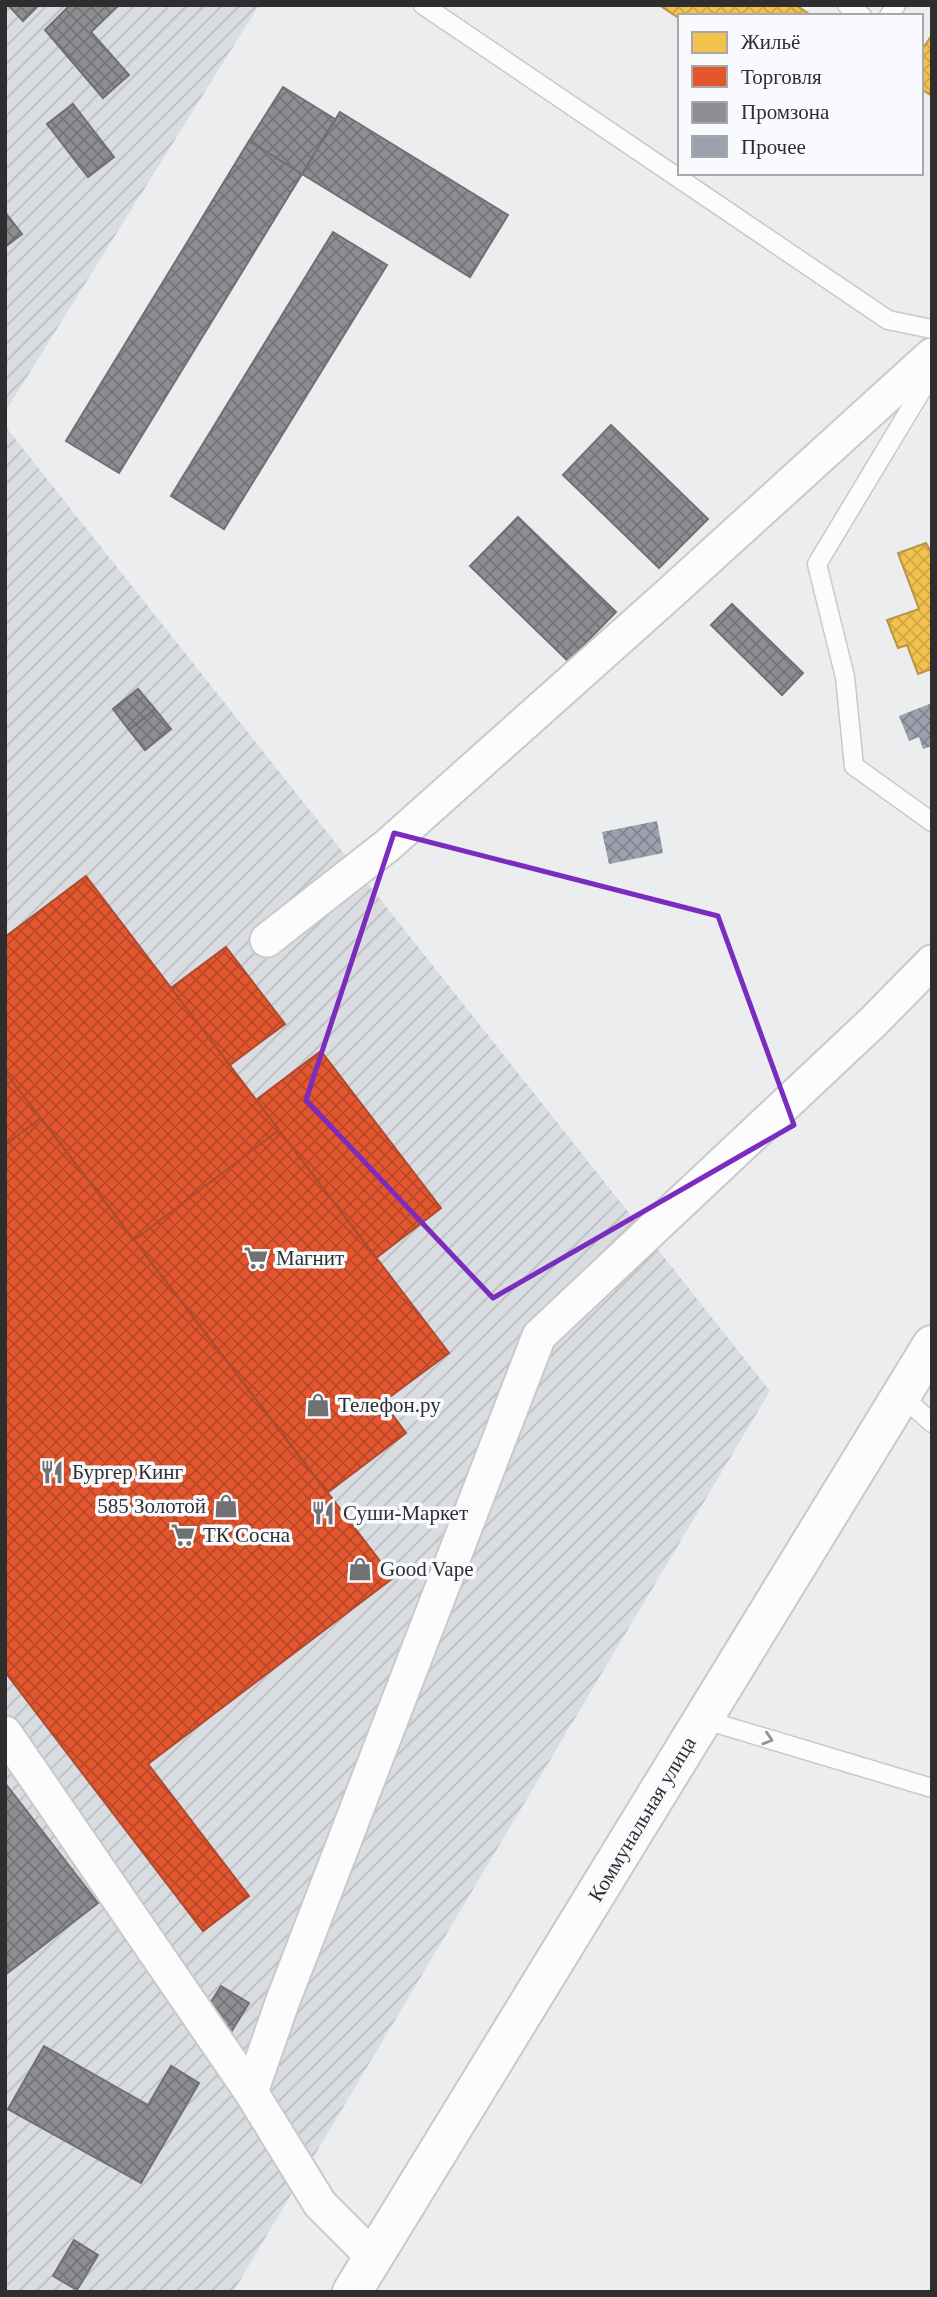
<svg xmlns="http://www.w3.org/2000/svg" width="937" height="2297" viewBox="0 0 937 2297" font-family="Georgia,serif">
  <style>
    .industrial { fill: url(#industrial-furrows) }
    .homes { fill: url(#homes-cross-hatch); stroke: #b79545; stroke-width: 2 }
    .shops { fill: url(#shops-cross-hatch); stroke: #ad4b2e; stroke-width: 2 }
    .industry { fill: url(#industry-cross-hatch); stroke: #707074; stroke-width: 2 }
    .building { fill: url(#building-cross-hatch) }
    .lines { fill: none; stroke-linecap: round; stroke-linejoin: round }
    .lane-casing { stroke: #c9c9ca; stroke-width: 21 }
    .street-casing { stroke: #c9c9ca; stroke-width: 37 }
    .secondary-casing { stroke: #c9c9ca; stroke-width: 42 }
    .lane { stroke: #fcfcfc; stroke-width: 18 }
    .street { stroke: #fcfcfc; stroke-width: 33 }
    .secondary { stroke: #fcfcfc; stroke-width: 38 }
    .oneway { stroke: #959596 }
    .marked { fill: none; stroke: #7b2cbf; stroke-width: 5; stroke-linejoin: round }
    .labels { text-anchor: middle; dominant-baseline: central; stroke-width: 7; stroke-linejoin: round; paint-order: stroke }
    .poi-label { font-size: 21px; fill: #2e2e2f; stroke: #f9fafd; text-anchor: start }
    .street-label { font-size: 21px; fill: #2e2e2f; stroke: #f9fafd }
  </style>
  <defs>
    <pattern id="industrial-furrows" width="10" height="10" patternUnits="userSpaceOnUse" patternTransform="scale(1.75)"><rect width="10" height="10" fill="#d9dce1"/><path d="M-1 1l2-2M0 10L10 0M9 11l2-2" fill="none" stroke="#bbbdc1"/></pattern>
    <pattern id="homes-cross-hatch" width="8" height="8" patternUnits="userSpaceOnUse" patternTransform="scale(1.75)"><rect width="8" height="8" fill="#f2c14e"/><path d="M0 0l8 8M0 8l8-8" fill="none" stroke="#d0a644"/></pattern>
    <pattern id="shops-cross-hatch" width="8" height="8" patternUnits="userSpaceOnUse" patternTransform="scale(1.75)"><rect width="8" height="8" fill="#e4572e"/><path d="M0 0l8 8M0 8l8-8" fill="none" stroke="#b94828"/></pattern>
    <pattern id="industry-cross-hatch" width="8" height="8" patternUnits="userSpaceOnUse" patternTransform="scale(1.75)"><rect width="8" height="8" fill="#8d8d92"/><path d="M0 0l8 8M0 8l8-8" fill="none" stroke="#747478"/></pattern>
    <pattern id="building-cross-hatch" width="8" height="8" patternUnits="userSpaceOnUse" patternTransform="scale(1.75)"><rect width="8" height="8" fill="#9ca1ae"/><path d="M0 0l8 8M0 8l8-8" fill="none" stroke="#80848e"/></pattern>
  </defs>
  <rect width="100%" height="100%" fill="#ecedee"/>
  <!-- industrial -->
  <path class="industrial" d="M5,5H259L5,412Z
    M5,426L770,1391L233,2292H5Z"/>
  <!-- homes -->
  <path class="homes" d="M659,5H796L812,16H680V19Z
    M932,35V96L921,89V51Z
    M926,543L932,554V671L931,669L918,674L907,645L898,648L887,620L919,609L898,553Z"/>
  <!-- shops -->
  <path class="shops" d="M86,876L279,1130L134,1240L5,1072V937Z
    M226,947L285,1024L230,1065L171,988Z
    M321,1051L441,1208L376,1258L256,1100Z
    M5,1072L41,1118L5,1145Z
    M41,1118L393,1578L148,1764L249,1896L203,1931L5,1672V1145Z
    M279,1130L449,1353L383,1402L406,1433L327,1493L134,1240Z"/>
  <!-- industry -->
  <path class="industry" d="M8,5H39L23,21Z
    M70,5H119L91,32L129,75L103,98L45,30Z
    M283,87L335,119L302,174L249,141Z
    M73,104L114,157L88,177L47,124Z
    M340,112L508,215L470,277L302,174Z
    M249,141L302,174L119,473L66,441Z
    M5,212L22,234L5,247Z
    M333,232L387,265L224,529L171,496Z
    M611,425L708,519L659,568L563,475Z
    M518,517L616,612L568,661L470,566Z
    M732,604L803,673L782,695L711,625Z
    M138,689L155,709L129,730L113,709Z
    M155,709L171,729L145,750L129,730Z
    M5,1783L98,1903L5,1975Z
    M221,1986L249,2003L225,2042L197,2024Z
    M44,2046L148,2105L171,2066L199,2083L141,2183L8,2109Z
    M74,2240L98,2255L77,2290L53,2276Z"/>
  <!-- building -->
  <path class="building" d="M932,703V746L923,749L919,737L909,741L899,716Z
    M657,821L663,853L609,864L602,832Z"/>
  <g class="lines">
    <!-- lane casing -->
    <g class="lane-casing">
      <path id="lane" d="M423,5L888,320L932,329
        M847,5L862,16
        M889,16L896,5
        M932,373L817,564L845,677L854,766L932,822
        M901,1395L932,1423
        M702,1719L932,1788"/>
    </g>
    <!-- street casing -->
    <g class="street-casing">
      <path id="street" d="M267,940L388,845L668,595L932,355
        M5,1733L251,2092L320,2204L373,2257
        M251,2092L282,2003L539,1336L873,1022L932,962"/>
    </g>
    <!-- secondary casing -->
    <g class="secondary-casing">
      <path id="secondary" d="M352,2292L932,1345"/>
    </g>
    <!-- lane -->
    <use href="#lane" class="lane"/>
    <!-- street -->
    <use href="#street" class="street"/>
    <!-- secondary -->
    <use href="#secondary" class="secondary"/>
  </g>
  <!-- one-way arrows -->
  <defs><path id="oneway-chevron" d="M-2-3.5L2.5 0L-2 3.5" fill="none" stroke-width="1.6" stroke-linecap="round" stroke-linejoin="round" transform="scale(1.75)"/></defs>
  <use class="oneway" href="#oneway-chevron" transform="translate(768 1739) rotate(17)"/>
  <!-- marked area -->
  <path class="marked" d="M394,833L718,916L794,1125L493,1298L306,1100Z"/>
  <!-- icons -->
  <defs>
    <g id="supermarket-bare" transform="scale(1.89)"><path d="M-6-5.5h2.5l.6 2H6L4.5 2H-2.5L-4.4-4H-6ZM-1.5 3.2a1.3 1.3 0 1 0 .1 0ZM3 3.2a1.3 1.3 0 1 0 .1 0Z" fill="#707172" stroke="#f9fafd" stroke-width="2.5" paint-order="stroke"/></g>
    <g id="shop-bare" transform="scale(1.89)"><path d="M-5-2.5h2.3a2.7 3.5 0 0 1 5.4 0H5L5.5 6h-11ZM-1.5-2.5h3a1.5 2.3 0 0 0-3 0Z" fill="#707172" stroke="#f9fafd" stroke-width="2.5" paint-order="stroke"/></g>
    <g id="restaurant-bare" transform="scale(1.89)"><path d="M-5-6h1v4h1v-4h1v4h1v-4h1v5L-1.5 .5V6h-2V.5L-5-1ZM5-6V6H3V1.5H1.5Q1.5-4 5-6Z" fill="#707172" stroke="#f9fafd" stroke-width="2.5" paint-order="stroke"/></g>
  </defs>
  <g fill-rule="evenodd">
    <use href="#supermarket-bare" x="256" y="1258"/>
    <use href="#shop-bare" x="318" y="1405"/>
    <use href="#restaurant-bare" x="52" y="1472"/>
    <use href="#shop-bare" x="226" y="1506"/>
    <use href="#restaurant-bare" x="323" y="1513"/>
    <use href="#supermarket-bare" x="183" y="1535"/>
    <use href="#shop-bare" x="360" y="1569"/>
  </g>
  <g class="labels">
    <!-- poi labels -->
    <g class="poi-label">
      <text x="276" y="1258">Магнит</text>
      <text x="338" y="1405">Телефон.ру</text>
      <text x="72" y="1472">Бургер Кинг</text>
      <text x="206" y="1506" text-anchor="end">585 Золотой</text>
      <text x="343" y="1513">Суши-Маркет</text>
      <text x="203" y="1535">ТК Сосна</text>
      <text x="380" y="1569">Good Vape</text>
    </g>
    <!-- street labels -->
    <g class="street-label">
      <text transform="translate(642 1819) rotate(-59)">Коммунальная улица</text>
    </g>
  </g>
  <!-- border -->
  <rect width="937" height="2297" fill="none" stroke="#2e2e2f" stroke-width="14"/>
  <!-- legend -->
  <rect x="678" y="14" width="245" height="161" fill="#f9fafd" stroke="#a8a8ab" stroke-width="2"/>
  <rect x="692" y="32" width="35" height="21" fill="#f2c14e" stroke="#a8a8ab" stroke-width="2"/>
  <text x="741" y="49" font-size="21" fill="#2e2e2f">Жильё</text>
  <rect x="692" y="66" width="35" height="21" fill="#e4572e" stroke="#a8a8ab" stroke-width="2"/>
  <text x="741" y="84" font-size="21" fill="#2e2e2f">Торговля</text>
  <rect x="692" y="102" width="35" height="21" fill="#8d8d92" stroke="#a8a8ab" stroke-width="2"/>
  <text x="741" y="119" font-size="21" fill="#2e2e2f">Промзона</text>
  <rect x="692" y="136" width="35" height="21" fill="#9ca1ae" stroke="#a8a8ab" stroke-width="2"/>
  <text x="741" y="154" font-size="21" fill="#2e2e2f">Прочее</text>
</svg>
